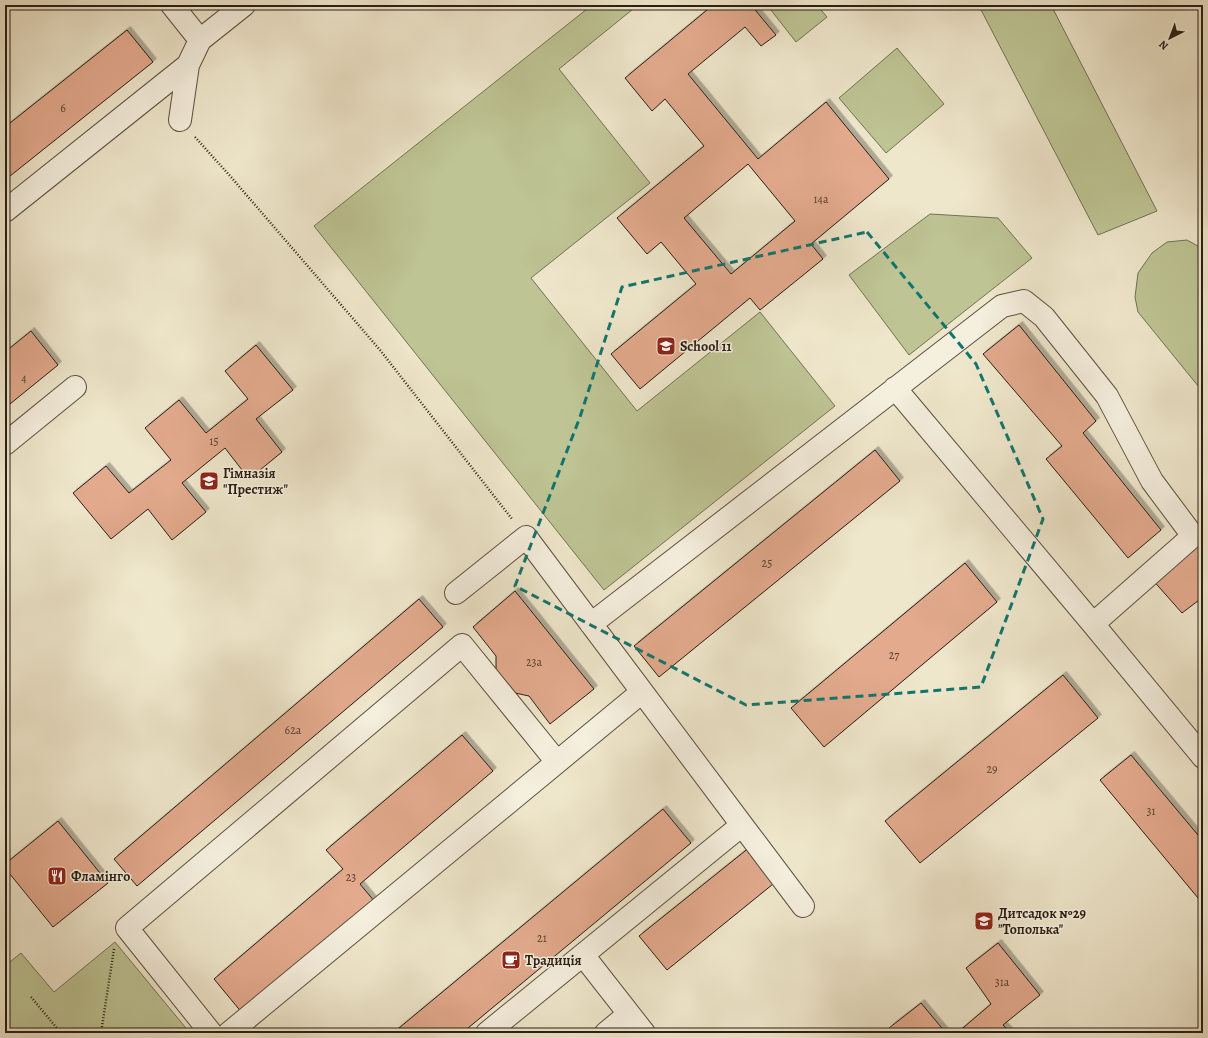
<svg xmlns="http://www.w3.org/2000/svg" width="1208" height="1038" viewBox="0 0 1208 1038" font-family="Alegreya,serif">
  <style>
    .green { fill: #bec494; stroke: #737254 }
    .building { fill: #e3aa8d; stroke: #281f15; fill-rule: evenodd; filter: url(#shadow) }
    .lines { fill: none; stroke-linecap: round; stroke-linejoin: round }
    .minor-casing { stroke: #5a5143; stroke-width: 24 }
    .path { stroke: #281f15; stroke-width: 2.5; stroke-dasharray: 1 2; stroke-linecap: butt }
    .minor { stroke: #f5efde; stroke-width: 22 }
    .marked { fill: none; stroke: #0f766e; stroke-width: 3; stroke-dasharray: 8 5; stroke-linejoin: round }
    .labels { text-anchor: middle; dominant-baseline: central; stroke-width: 3; stroke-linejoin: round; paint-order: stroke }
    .number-label { font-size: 12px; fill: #574233 }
    .poi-label { font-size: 14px; font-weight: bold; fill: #281f15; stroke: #f5efde; text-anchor: start }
  </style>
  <defs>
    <filter id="shadow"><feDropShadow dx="3.5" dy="-3.5" stdDeviation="0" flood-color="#0004"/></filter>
  </defs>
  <rect width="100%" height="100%" fill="#efe7cc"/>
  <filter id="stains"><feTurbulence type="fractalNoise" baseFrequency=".005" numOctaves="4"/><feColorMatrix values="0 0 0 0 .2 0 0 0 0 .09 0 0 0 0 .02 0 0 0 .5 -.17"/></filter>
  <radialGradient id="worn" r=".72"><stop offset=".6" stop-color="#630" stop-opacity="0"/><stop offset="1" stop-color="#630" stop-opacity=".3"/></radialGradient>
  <!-- green -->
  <path class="green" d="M592,5H638L559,69L650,183L531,278L637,411L760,312L835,406L604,590L314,226Z
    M767,5H817L827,17L796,42Z
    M981,5H1051L1157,211L1098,235L979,6Z
    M897,48L944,104L886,153L839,98Z
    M930,214L998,218L1032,258L909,355L849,275Z
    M1187,240L1203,249V392L1138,312L1135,297L1138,273L1152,253L1167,242Z
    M115,942L190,1033H5V966L21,953L54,992Z"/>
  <!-- building -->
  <path class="building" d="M713,5H751L776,35L761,46L745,27L688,74L758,159L826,102L889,179L811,244L823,259L760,310L750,298L640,389L611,354L696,284L661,242L647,254L617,218L704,146L665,99L652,111L625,78ZM748,164L795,221L731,274L684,218Z
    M127,30L153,62L5,180V127Z
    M1019,325L1096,421L1083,433L1161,530L1128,558L1046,459L1062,446L983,354Z
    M31,331L58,365L5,408V352Z
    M256,345L293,390L256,419L282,452L249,479L225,448L182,483L206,512L172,540L148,509L111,539L73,493L106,466L129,493L171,460L145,428L179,400L206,433L248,399L225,371Z
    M875,450L900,481L659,677L634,646Z
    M1203,535V597L1182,613L1151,578Z
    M965,563L997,602L824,747L791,708Z
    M515,591L594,689L550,724L529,696L515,693L513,694L494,671L496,669V656L473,627Z
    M419,599L443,627L137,886L114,859Z
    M1063,675L1098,718L920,863L885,821Z
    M462,735L493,771L360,884L375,902L243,1014L214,979L343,869L326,850Z
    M1131,755L1203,841V904L1100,780Z
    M663,809L691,843L462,1033H393Z
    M58,821L108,883L53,927L5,868V864Z
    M750,847L778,880L667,970L639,936Z
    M998,943L1040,995L1003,1025L1011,1033H957L991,1004L966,968Z
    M921,1003L946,1033H893L889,1028Z"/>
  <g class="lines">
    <!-- minor casing -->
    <g class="minor-casing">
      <path id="minor" d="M172,5L200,40L188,65L180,120
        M200,40L244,5
        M5,211L188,65
        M895,388L1093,624L1203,757
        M5,444L75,387
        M456,593L526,537L742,825
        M591,624L1002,306L1024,301L1044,317L1107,396L1152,481L1193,536L1093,624
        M583,955L644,1033
        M211,1033L127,928L462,645L557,762
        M229,1033L642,692
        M487,1033L742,825L803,906
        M606,1033L629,1014"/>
    </g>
    <!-- path -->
    <path class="path" d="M195,137L231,177L380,350L512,519
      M31,997L61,1033
      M101,1033L114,949"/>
    <!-- minor -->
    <use href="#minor" class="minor"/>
  </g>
  <!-- marked area -->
  <path class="marked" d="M867,232L976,364L1043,519L981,687L746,705L515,586L580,417L622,287Z"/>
  <!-- icons -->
  <defs>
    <g id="school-square" transform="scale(1)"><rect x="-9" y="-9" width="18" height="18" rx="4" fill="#8f2418" stroke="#f5efde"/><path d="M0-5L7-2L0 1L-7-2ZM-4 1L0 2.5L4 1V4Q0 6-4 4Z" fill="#fff"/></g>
    <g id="restaurant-square" transform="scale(1)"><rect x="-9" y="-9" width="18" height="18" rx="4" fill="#8f2418" stroke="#f5efde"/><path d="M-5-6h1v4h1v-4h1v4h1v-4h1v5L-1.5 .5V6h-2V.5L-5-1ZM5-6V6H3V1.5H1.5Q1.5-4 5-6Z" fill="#fff"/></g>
    <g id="cafe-square" transform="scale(1)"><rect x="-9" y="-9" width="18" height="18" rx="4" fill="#8f2418" stroke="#f5efde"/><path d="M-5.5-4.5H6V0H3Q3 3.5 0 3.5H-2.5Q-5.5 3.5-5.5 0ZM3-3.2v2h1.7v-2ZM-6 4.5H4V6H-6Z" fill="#fff"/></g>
  </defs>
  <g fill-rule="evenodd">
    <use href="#school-square" x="666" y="346"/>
    <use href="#school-square" x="209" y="481"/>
    <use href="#restaurant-square" x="57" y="876"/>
    <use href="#school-square" x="984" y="921"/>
    <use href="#cafe-square" x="511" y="960"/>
  </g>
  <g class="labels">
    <!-- number labels -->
    <g class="number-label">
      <text x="63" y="108">6</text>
      <text x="821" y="199">14а</text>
      <text x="24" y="378">4</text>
      <text x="214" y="441">15</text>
      <text x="767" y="563">25</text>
      <text x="894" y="655">27</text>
      <text x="534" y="662">23а</text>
      <text x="293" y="730">62а</text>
      <text x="992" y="769">29</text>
      <text x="1151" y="811">31</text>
      <text x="351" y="877">23</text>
      <text x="542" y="938">21</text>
      <text x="1002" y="982">31а</text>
    </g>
    <!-- poi labels -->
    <g class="poi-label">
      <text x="680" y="346">School 11</text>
      <text x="223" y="473">Гімназія<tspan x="223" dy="16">"Престиж"</tspan></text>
      <text x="71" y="876">Фламінго</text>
      <text x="998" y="913">Дитсадок №29<tspan x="998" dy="16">"Тополька"</tspan></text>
      <text x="525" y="960">Традиція</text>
    </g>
  </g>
  <!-- margin -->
  <rect width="1208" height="1038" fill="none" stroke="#efe7cc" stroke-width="20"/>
  <rect x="6" y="6" width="1196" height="1026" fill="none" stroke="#281f15" stroke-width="2"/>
  <rect x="10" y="10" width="1188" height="1018" fill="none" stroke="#281f15"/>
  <!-- north arrow -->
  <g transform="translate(1170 38) rotate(222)" stroke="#f5efde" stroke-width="3" paint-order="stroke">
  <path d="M0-3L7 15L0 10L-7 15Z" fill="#281f15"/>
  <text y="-6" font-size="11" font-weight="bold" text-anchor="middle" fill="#281f15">N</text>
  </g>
  <rect width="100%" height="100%" filter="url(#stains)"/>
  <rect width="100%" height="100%" fill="url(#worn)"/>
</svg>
